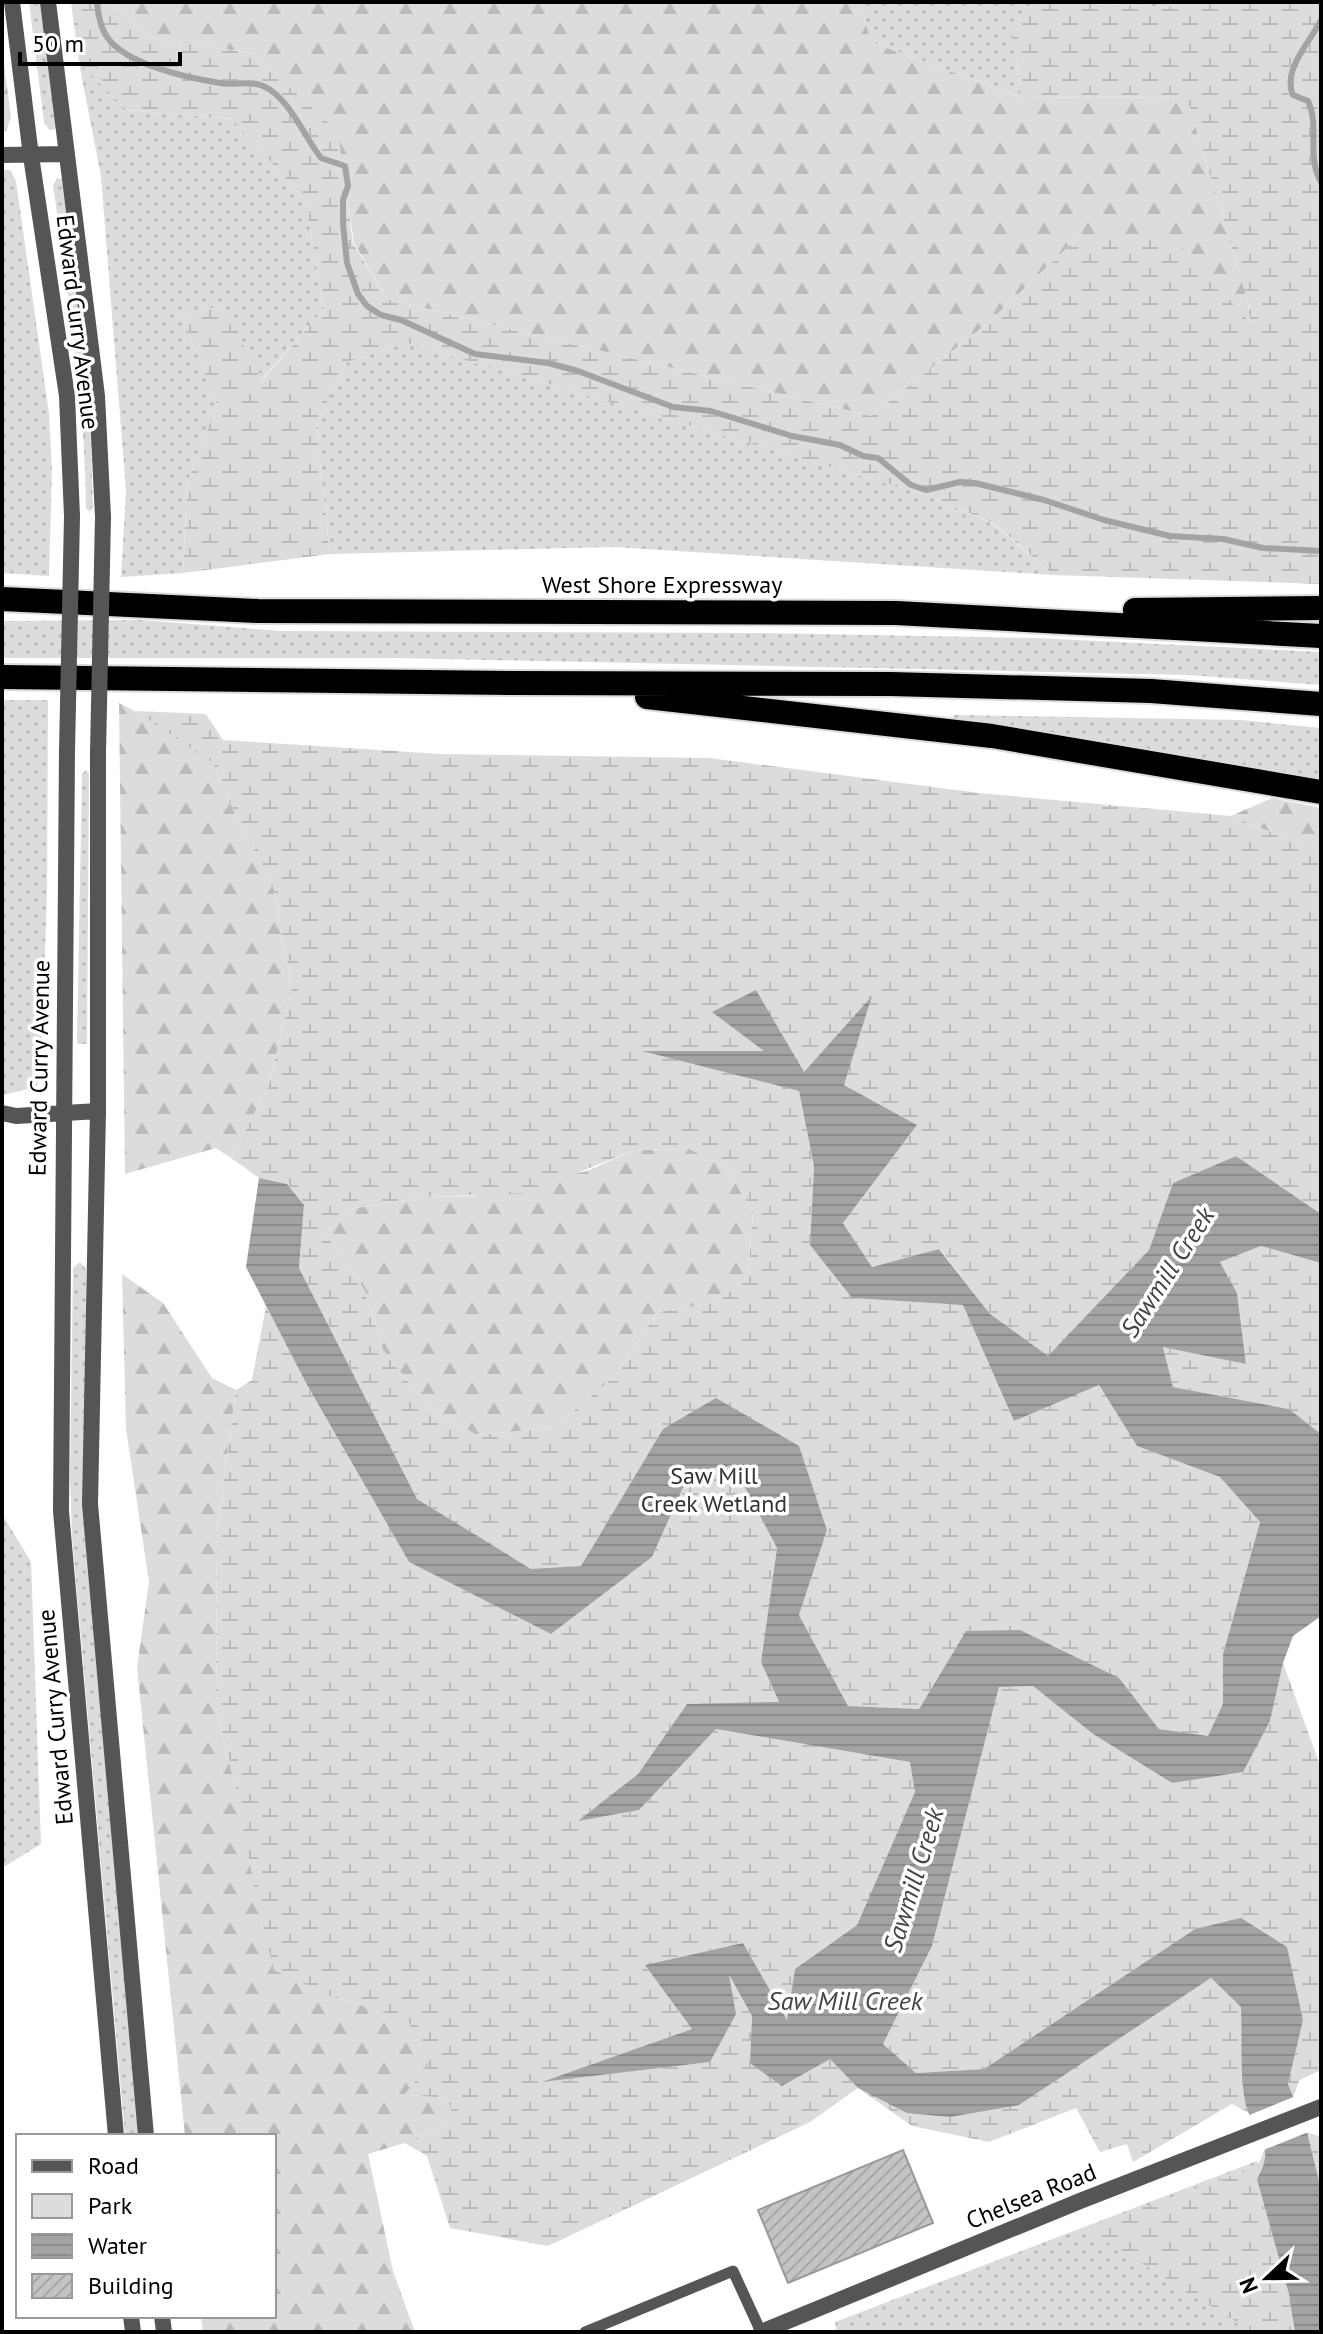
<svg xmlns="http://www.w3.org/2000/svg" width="1323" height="2334" viewBox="0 0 1323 2334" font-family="'PT Sans',sans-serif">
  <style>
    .green { fill: url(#green-dots) }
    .forest { fill: url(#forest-firs) }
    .wetland { fill: url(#wetland-marsh); fill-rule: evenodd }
    .water { fill: url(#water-rules) }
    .pier { fill: #fff }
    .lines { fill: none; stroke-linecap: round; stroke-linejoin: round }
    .stream { stroke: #a3a3a3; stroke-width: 6 }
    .building { fill: url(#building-hatch); stroke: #999; stroke-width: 2 }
    .motorway-casing { stroke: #dbdbdb; stroke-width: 28 }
    .service { stroke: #555; stroke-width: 11 }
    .tertiary { stroke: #555; stroke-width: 16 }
    .motorway { stroke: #000; stroke-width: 24 }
    .tertiary-bridge { stroke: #555; stroke-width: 16 }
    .labels { text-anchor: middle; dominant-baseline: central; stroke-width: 7; stroke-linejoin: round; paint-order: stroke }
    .street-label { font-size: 24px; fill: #000; stroke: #fff }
    .park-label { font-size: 24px; fill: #333; stroke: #fff }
    .water-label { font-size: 26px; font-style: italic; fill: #444; stroke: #fff }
  </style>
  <defs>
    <pattern id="green-dots" width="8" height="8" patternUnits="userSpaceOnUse" patternTransform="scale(2)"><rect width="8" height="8" fill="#dcdcdc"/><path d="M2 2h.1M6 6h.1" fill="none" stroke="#bbb" stroke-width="1.8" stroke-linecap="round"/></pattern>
    <pattern id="forest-firs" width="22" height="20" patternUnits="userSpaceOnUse" patternTransform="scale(2)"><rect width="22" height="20" fill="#dcdcdc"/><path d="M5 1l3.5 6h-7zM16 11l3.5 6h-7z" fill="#bbb"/></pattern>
    <pattern id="wetland-marsh" width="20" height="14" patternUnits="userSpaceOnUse" patternTransform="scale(2)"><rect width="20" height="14" fill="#dcdcdc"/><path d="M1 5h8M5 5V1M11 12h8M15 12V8" fill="none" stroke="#bbb"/></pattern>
    <pattern id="water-rules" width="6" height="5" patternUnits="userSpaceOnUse" patternTransform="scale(2)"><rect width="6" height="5" fill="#a3a3a3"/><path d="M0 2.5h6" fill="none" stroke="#8b8b8b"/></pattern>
    <pattern id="building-hatch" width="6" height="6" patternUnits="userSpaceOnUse" patternTransform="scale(2)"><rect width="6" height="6" fill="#c4c4c4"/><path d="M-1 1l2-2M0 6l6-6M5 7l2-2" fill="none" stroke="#a7a7a7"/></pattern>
  </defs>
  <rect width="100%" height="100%" fill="#fff"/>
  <!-- green -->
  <path class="green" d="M29,2H41L57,127L53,130H49L44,122Z
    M860,2H1038L1010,24L1018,65L1021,97L871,42Z
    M79,63L127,110L232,119L305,200L324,309L262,379L220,306L182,316L217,404L187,483L183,573L121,577L126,491L101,176Z
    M2,170H10L16,181L49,414L52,471L49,576L2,573Z
    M57,178L62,179L89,392L93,506L90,512L86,508C85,399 68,293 53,185Z
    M407,343L923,494L992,523L1054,575L614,547L330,554L316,425L347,362Z
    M140,620L281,631L757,633L1035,638L1321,652V685L1189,675L398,658H2V621Z
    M2,700H48L47,894L41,1061L37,1087L2,1095Z
    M954,715L1241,720L1321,728V785L949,724Z
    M86,770L89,774L87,1044H77L82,774Z
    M80,1262L86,1269L85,1533L138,2136H125L72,1536L70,1476L73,1268Z
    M2,1514L31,1562L41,1844L2,1868Z
    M1257,2161L1321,2326V2332H837L835,2322Z"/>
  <!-- forest -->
  <path class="forest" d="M111,2H860L871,42L1020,97L1187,98L1248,302L1250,325L1081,235L989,322L871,416L387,299L354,243L337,132L253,53L149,38Z
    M1091,2H1184L1177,7L1094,4Z
    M2,49L11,117L6,131H2Z
    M119,703L156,722L213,763L239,823L273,884L292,988L269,1085L231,1158L216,1148L125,1174Z
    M1272,798L1321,808V853L1231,816Z
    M690,1149L725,1166L753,1212L748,1277L715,1303L658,1312L614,1377L553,1428L477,1435L432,1412L383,1350L365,1291L325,1233L349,1209L426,1197L473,1196L587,1171L634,1150Z
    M122,1274L163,1303L212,1378L236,1390L217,1532L216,1708L236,1790L333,1997L407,2018L429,2064L405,2095L449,2098L454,2121L405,2143L368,2154L393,2271L415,2332H203L201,2316H274V2136H185L137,1667L149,1582L126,1429Z"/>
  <!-- wetland -->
  <path class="wetland" d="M71,2H111L149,38L253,53L338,132L353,243L387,299L871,416L989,322L1081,235L1178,242L1250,323L1248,302L1187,98L1021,97L1018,65L1009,24L1038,2L1177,7L1184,2H1321V584L1054,575L993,523L923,494L407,343L347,362L316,425L330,554L183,573L187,483L217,404L182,316L220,306L263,379L324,309L305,200L232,119L127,110L79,63Z
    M136,711L206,714L223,740L441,754L709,758L979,793L1231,816L1321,853V1214L1236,1156L1173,1183L1149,1250L1048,1357L990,1314L940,1249L872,1267L843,1223L917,1125L844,1085L871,998L804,1072L766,1051H647L799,1091L814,1166L810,1245L852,1298L963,1305L1014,1421L1099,1385L1137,1446L1220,1477L1260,1522L1223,1654V1704L1209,1737L1159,1729L1119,1678L966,1631L919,1709L848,1706L799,1615L827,1530L799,1447L663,1429L581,1566L531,1570L417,1499L299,1268L304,1205L287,1184L259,1178L231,1158L269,1085L292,988L273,884L239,823L213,763ZM689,1149L725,1166L753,1212L748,1277L715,1303L658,1312L614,1377L553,1428L477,1435L432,1412L383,1350L365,1291L325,1233L349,1209L426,1197L528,1193L634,1150Z
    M1261,1246L1321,1263V1434L1289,1409L1173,1387L1163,1346L1246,1364L1237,1293L1220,1262Z
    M266,1306L306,1383L409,1562L551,1634L652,1557L690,1472L733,1465L777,1548L761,1662L779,1703L687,1704L638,1774L580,1820L639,1810L716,1729L910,1762L916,1792L857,1925L795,1969L787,2021L743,1943L646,1965L692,2029L547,2081L710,2062L727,1972L752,2016L750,2063L830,2059L858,2088L1019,2105L1211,1978L1241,2007L1244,2100L1251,2114L1232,2104L1133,2162L1127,2144L1100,2152L1076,2108L989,2142L912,2126L858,2088L810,2122L548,2246L450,2228L427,2156L405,2143L454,2121L448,2098L404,2095L429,2064L407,2019L333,1997L274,1970L259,1912L236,1790L216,1708L217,1532L236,1390L252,1380Z
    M1283,1663L1321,1768V2070L1300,2080L1293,2097L1288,2084L1303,2020L1195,1929L984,2069L916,2073L883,2044L932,1946L999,1687L1033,1686L1093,1734L1172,1783L1270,1721Z
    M1307,2132L1321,2137V2189Z
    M1265,2149V2165L1295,2332H1253L1084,2228L1257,2167Z"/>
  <!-- water -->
  <path class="water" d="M756,990L804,1072L872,996L844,1085L917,1125L843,1223L872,1267L939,1249L990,1314L1048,1356L1149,1250L1173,1183L1236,1156L1321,1214V1263L1261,1246L1220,1262L1237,1293L1246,1364L1163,1347L1173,1387L1289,1409L1321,1434V1616L1293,1636L1283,1663L1270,1721L1243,1772L1172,1783L1093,1734L1033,1686L999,1687L932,1946L883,2044L916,2073L984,2069L1195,1929L1241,1918L1287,1947L1303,2020L1288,2084L1307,2132L1321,2189V2332H1295L1289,2294L1257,2179C1280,2140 1248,2130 1244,2096C1240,2067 1242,2036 1241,2007L1211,1978L1019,2105L950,2117L907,2113L858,2088L830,2059L782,2086L750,2063L752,2016L729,1975L736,2014L710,2062L542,2082L692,2029L645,1965L743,1943L787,2020L795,1969L857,1925L915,1792L910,1762L716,1729L639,1810L578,1821L638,1774L687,1704L779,1702L761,1662L777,1548L733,1465L690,1472L652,1557L551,1634L409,1562L306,1383L246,1267L259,1178L287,1184L304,1205L299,1268L417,1499L531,1569L581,1566L663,1429L716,1398L799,1446L827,1530L799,1615L848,1706L919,1709L966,1631L1020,1630L1119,1678L1159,1729L1208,1736L1223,1704V1654L1260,1522L1220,1477L1137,1446L1099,1385L1014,1421L963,1305L852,1298L810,1245L814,1166L799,1091L642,1051H764L712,1012Z"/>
  <!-- pier -->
  <path class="pier" d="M1296,2096L1311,2131L1261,2151L1247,2116Z"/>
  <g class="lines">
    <!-- stream -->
    <path class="stream" d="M97,2C98,15 100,27 107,37C126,65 189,78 220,83C235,86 249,80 263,86C289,97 305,138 321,158L345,166L348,186L343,200V224L347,263L358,294L367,306L381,315L401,320L475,354L548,363L578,371L673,407L711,411L792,436L840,445L863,456L878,458L911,485L926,490L960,482L975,483L1044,500L1104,520L1170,536L1223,539L1263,548L1321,551
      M1321,20C1310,42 1282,70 1293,95L1308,101C1320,126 1306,156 1321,182"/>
  </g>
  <!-- building -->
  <path class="building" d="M903,2150L933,2223L788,2283L758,2210Z"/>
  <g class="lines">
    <!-- motorway casing -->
    <g class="motorway-casing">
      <path id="motorway" d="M2,599L258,611L896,613L1321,636
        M1135,610L1321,608
        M2,677L513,683L891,684L1151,691L1321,704
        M647,697L992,736L1321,792"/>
    </g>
    <!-- service -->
    <path class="service" d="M585,2332L733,2271L761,2332"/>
    <!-- tertiary -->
    <path class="tertiary" d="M12,2L31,156L67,396L72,516
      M48,2L97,396L103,517
      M2,155L67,154
      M67,751L61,1511L116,2136
      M98,752V1111L90,1504L146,2136
      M2,1113L16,1116L98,1111
      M131,2316L133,2332
      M162,2316L164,2332
      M761,2332L1080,2201L1321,2107"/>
    <!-- motorway -->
    <use href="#motorway" class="motorway"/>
    <!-- tertiary-bridge -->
    <path class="tertiary-bridge" d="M67,751L72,516
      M98,752L103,517"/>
  </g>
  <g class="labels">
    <!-- street labels -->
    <g class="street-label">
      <text transform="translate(78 322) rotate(83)">Edward Curry Avenue</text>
      <text x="662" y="584">West Shore Expressway</text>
      <text transform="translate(39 1068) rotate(-89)">Edward Curry Avenue</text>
      <text transform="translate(55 1717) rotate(-95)">Edward Curry Avenue</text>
      <text transform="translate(1031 2196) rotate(-22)">Chelsea Road</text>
    </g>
    <!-- park labels -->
    <g class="park-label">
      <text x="714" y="1475">Saw Mill<tspan x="714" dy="28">Creek Wetland</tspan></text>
    </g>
    <!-- water labels -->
    <g class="water-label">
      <text transform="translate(1167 1272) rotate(-57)">Sawmill Creek</text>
      <text transform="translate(913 1880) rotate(-73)">Sawmill Creek</text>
      <text x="845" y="2000">Saw Mill Creek</text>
    </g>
  </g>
  <!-- border -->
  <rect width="1323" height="2334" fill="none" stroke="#000000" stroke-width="8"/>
  <!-- legend -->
  <rect x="16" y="2134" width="260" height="184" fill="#ffffff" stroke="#999999" stroke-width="2"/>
  <rect x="32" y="2160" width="40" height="12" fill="#555555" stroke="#999999" stroke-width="2"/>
  <text x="88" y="2174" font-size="24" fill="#000000">Road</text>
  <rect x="32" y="2194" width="40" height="24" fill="#dcdcdc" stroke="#999999" stroke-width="2"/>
  <text x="88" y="2214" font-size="24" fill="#000000">Park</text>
  <rect x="32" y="2234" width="40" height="24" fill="url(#water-rules)" stroke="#999999" stroke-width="2"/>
  <text x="88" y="2254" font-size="24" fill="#000000">Water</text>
  <rect x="32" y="2274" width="40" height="24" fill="url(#building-hatch)" stroke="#999999" stroke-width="2"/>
  <text x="88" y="2294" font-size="24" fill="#000000">Building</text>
  <!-- north arrow -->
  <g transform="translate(1267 2278) rotate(248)" stroke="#ffffff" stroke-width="6" paint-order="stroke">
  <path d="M0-6L14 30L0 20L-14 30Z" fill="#000000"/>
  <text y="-12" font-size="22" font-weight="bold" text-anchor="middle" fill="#000000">N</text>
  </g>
  <!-- scale -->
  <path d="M20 52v12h160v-12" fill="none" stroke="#000000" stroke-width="4"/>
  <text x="32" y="52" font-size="24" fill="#000000" stroke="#ffffff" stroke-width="6" paint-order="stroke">50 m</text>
</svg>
